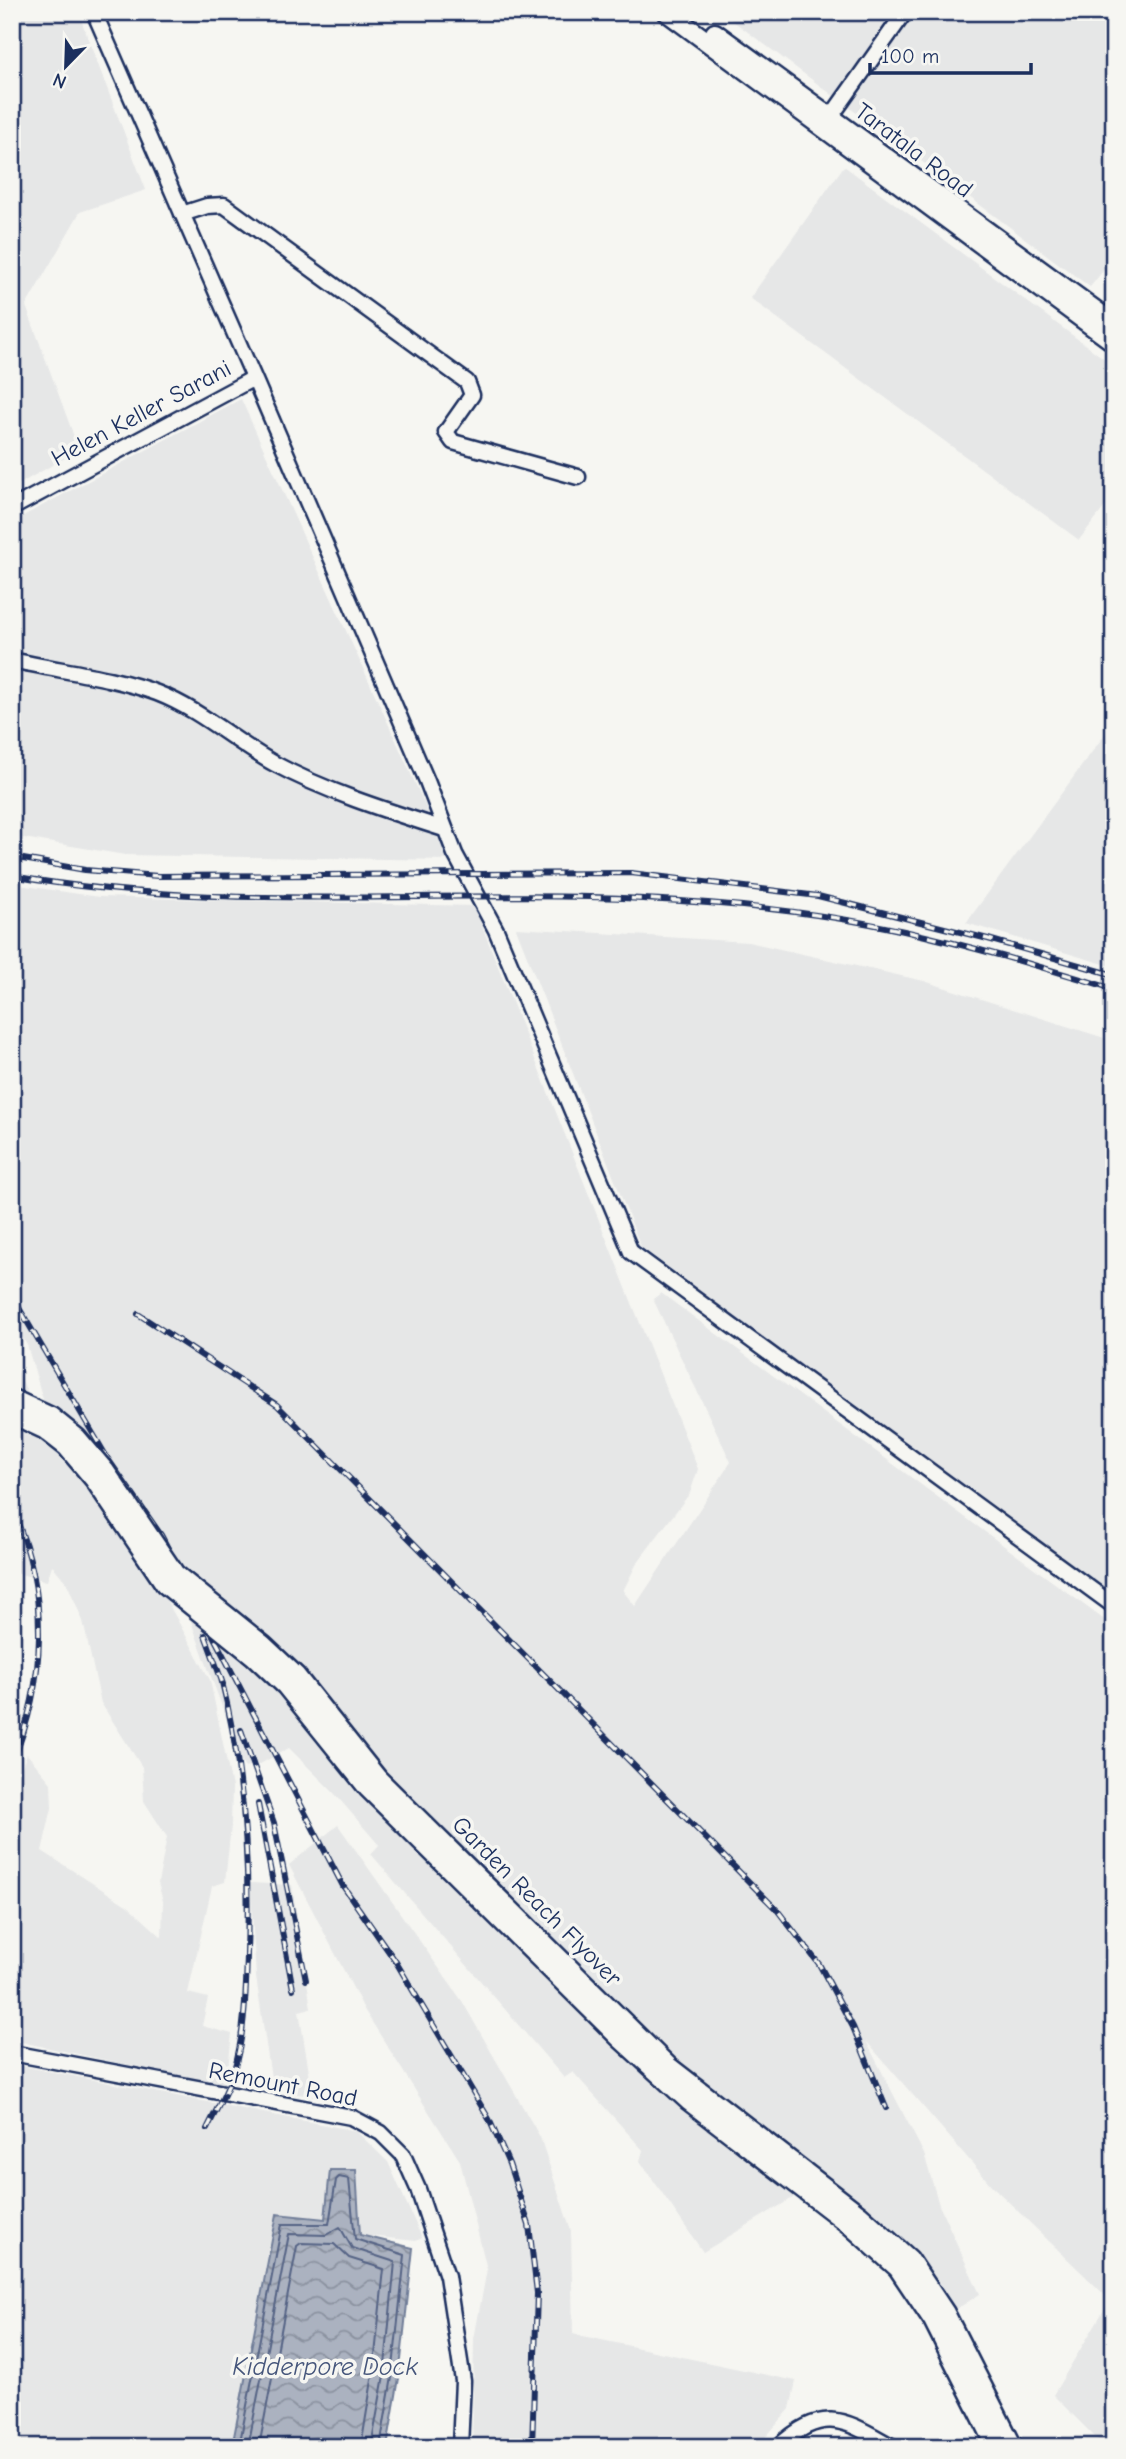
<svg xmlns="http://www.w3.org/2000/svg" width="1126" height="2459" viewBox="0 0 1126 2459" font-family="'Comic Neue',sans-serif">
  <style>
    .built { fill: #e6e7e7 }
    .water { fill: url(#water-waves); stroke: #717e99; stroke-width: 2 }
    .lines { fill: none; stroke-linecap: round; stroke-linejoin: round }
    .shore { stroke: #556385; stroke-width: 2 }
    .minor-casing { stroke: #1b2f5e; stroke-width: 19 }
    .major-casing { stroke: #1b2f5e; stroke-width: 23 }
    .minor { stroke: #f6f6f2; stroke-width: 14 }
    .major { stroke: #f6f6f2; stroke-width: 18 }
    .rail-casing { stroke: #1b2f5e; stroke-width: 6 }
    .rail { stroke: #f6f6f2; stroke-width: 3.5; stroke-dasharray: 10; stroke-linecap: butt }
    .major-bridge-casing { stroke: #1b2f5e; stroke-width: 23; stroke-linecap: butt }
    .major-bridge { stroke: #f6f6f2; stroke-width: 18 }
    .labels { text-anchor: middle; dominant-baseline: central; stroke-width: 7; stroke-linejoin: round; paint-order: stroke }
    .street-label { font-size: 24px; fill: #1b2f5e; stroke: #f6f6f2 }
    .water-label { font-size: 26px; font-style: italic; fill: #46567b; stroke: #f6f6f2 }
  </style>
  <defs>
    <pattern id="water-waves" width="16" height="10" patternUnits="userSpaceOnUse" patternTransform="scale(1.75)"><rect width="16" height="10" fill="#abb2c0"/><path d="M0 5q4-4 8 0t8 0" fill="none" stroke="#8a919f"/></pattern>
  </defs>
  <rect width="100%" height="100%" fill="#f6f6f2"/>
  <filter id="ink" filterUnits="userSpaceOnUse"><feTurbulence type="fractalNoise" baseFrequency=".0143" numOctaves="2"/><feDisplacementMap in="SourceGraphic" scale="14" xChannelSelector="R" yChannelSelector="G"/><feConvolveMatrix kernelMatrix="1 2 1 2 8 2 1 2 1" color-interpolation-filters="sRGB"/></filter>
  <g filter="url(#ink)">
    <!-- built -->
    <path class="built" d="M12,12H78L146,190L80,212L26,306L79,450L12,488Z
      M721,12H1114V257L1090,287Z
      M844,166L1114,366V495L1079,540L750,298Z
      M241,399L450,860L125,855L12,836V522Z
      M1114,722V967L966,923Z
      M12,884L99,897L474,906L698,1469L690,1493L637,1563L623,1591L635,1606L731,1462L653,1299L661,1293L1114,1627V2447H1105L1053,2395L1110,2300L992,2186L866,2041L924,2154L939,2205L980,2294L949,2314L811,2187L703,2252L640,2161L643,2150L573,2072L564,2078L371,1854L379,1845L334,1793L289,1748L260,1764L244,1767L185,1605L55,1440L27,1345L12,1321Z
      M516,928L748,942L924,981L1114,1041V1596L641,1247Z
      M15,1364L49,1443L103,1467L177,1594L167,1601L210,1680L232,1787L231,1826L225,1882L212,1886L188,1993L208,1998L202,2026L232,2034L226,2086L12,2040V1792L27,1754L51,1783L52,1808L42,1851L128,1906L162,1937L163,1901L158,1883L167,1837L144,1801L142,1767L101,1703L83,1621L67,1583L52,1565L47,1581L16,1573L12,1556V1370Z
      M338,1825L462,2001L540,2137L571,2231L573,2334L796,2381L790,2409L757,2447H472L474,2339L487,2269L460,2161L365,2011L289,1865Z
      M250,1883L292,1885L311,2008L299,2011L313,2096L273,2091L256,1977Z
      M12,2064L356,2131L388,2162L422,2238L416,2241L360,2235L356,2170L325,2219L276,2214L232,2447H12Z"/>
    <!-- water -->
    <path class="water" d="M330,2170H356L360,2235L413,2248L399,2378L387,2447H232L277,2214L325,2219Z"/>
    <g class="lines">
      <!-- shore -->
      <path class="shore" d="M239,2447L282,2224H329L336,2180L339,2177L349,2179L355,2239L405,2255L392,2377L380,2447
        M248,2447L289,2234L326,2235L340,2227L352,2248L395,2262L384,2376L371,2447
        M259,2447L297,2246L301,2243L334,2244L349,2258L384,2269L373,2374L361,2447"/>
      <!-- minor casing -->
      <g class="minor-casing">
        <path id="minor" d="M94,12L254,378L427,781L455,854L496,930L631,1252L1114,1606
          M830,118L905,12
          M182,214L207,206L224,205L467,382L472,395L446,432L453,442L578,477
          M12,508L254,378
          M12,660C60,671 111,676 157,693C201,710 235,742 275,764C327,792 388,811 444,829
          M12,2053L351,2117L381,2133L403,2155L418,2189L447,2276L463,2381L460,2447
          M778,2447C825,2404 844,2420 893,2447"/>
      </g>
      <!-- major casing -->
      <g class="major-casing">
        <path id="major" d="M667,12L1114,342
          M715,33L1114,324"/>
      </g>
      <!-- minor -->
      <use href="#minor" class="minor"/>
      <!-- major -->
      <use href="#major" class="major"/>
      <!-- rail casing -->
      <g class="rail-casing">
        <path id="rail" d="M12,857L85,870L158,876L631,873L818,896L988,939L1114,975
          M12,876C220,913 433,889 643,899C730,903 819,912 904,931C975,947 1044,968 1114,989
          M12,1296L108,1459L161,1535L343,1886L396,1962L489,2119L509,2164L529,2225L537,2293L532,2447
          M138,1314L277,1405L778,1911L819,1964L853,2027L886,2108
          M12,1510C50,1590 46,1683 12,1763
          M205,1635L223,1684
          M241,1730L274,1823L306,1980
          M258,1804L293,1989
          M207,2129C216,2110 228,2090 234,2070C245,2033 246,1992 247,1954C250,1861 244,1768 221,1678"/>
      </g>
      <!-- rail -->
      <use href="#rail" class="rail"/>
      <!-- major-bridge casing -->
      <g class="major-bridge-casing">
        <path id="major-bridge" d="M12,1399L51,1417L77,1438L105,1471L175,1574L263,1645L296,1676L378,1779L668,2066L859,2214L909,2259L945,2313L1013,2447
          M12,1414L44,1429L67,1447L94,1479L165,1584L254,1656L286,1686L368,1788L620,2038L689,2101L850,2225L898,2268L933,2320L997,2447"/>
      </g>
      <!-- major-bridge -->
      <use href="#major-bridge" class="major-bridge"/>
    </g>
  </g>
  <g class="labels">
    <!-- street labels -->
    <g class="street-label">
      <text transform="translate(914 150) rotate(37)">Taratala Road</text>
      <text transform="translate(141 413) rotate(-28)">Helen Keller Sarani</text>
      <text transform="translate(537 1901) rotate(45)">Garden Reach Flyover</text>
      <text transform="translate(283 2084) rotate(11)">Remount Road</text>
    </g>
    <!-- water labels -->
    <g class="water-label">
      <text x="325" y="2367">Kidderpore Dock</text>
    </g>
  </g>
  <!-- margin -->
  <rect width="1126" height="2459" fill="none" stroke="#f6f6f2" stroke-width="42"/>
  <rect x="21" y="21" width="1084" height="2417" fill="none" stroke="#1b2f5e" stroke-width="2.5" filter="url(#ink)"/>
  <!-- north arrow -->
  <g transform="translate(66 66) rotate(203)" stroke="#f6f6f2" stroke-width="5" paint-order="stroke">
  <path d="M0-5L12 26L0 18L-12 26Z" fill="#1b2f5e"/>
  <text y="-10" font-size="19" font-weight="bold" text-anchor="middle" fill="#1b2f5e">N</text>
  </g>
  <!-- scale -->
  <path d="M870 63v10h161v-10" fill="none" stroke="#1b2f5e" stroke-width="3.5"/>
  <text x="881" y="63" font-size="21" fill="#1b2f5e" stroke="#f6f6f2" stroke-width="5" paint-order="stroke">100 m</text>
</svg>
